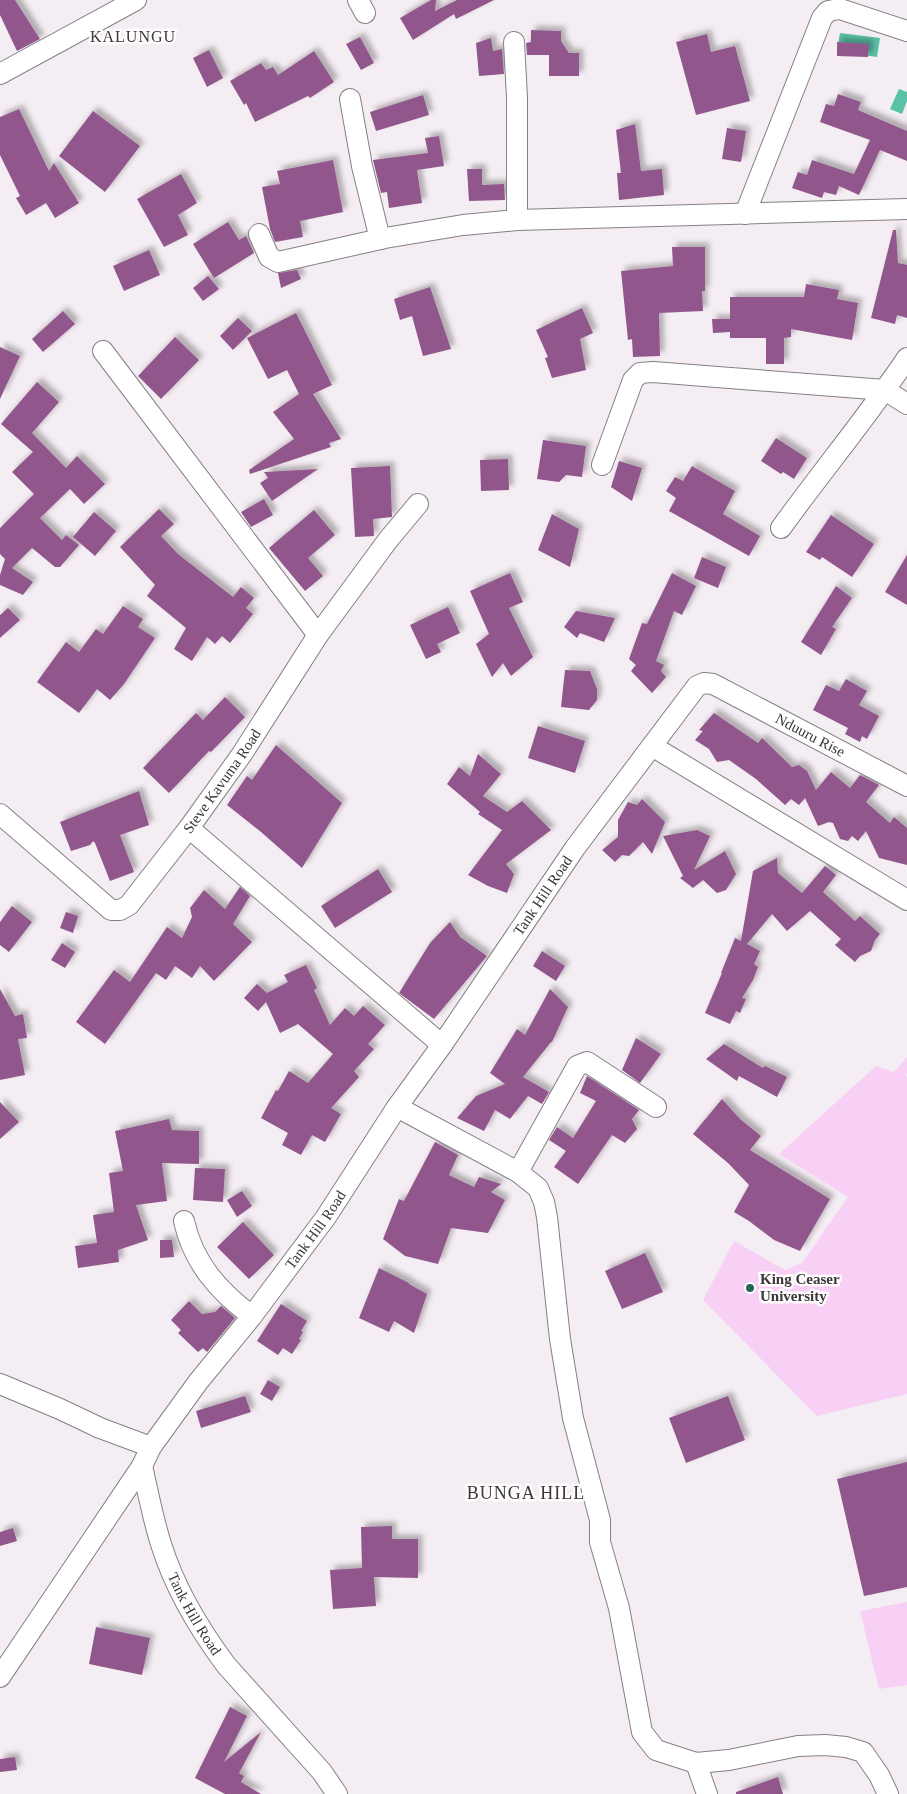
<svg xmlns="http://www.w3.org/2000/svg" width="907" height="1794" viewBox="0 0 907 1794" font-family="'Times New Roman',serif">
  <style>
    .green { fill: #f9d0f5 }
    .water { fill: #59c1a6 }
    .building { fill: #91578c; filter: url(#shadow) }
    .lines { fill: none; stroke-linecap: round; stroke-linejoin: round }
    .minor-casing { stroke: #858085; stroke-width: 22 }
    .minor { stroke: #fff; stroke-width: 20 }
    .poi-dot { fill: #246656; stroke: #fffcfe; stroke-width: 2 }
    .labels { text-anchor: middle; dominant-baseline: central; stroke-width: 5; stroke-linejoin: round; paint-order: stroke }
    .street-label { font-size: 15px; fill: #3a3739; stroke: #fffcfe }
    .poi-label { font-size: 15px; font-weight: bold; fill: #3a3739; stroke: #fffcfe; text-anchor: start }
    .neighbourhood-label { font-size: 16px; letter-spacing: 1px; fill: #3a3739; stroke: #fffcfe }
    .quarter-label { font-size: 18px; letter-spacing: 1px; fill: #3a3739; stroke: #fffcfe }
  </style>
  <defs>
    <filter id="shadow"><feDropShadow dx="4.5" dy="-4.5" stdDeviation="2.5" flood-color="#0004"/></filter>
  </defs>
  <rect width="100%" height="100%" fill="#f4edf3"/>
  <!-- green -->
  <path class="green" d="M907,1057V1073L906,1075L907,1079V1394L817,1416L703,1300L734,1241L785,1270L802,1263L848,1197L779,1154L876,1066L894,1072Z
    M907,1602V1685L879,1689L860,1611Z"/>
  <!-- water -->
  <path class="water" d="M840,33L880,38L877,57L837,51Z
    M899,89L907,92V101L902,114L890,109Z"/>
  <!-- building -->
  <path class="building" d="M0,0H15L40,39L17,51L0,15Z
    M431,0H436L435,11L457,0H494L456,19L454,14L413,40L400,18Z
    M531,30L561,31V41L569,53H579V76H549V55H527L526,43L531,42Z
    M707,34L711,52L735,46L750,101L696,115L676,42Z
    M360,37L374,63L361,70L346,44Z
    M491,38L493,51L502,49L504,74L479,76L476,43Z
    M837,42L869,44L868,57L837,56Z
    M209,50L223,78L207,87L193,58Z
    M314,51L334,82L310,98L308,96L255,122L246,103L244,105L230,81L261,63L266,70L273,67L278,75Z
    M838,94L861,102L858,110L907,131V161L880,150L859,195L839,186L836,195L824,192L822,198L792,188L798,172L807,175L812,160L854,174L870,140L820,122L826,104L834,106Z
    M423,95L429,115L376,131L370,112Z
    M19,109L49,171L54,163L79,203L55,218L46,203L26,215L16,198L20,196L0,155V117Z
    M93,111L140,146L105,192L59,156Z
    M635,124L641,171L662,169L664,195L619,200L617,173H621L616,130Z
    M727,128L746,131L741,162L722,159Z
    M439,136L444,166L417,170L422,203L389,208L387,192L381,193L373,160L428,153L425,138Z
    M333,160L343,212L300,221L303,237L275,242L270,229L262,187L280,184L277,171Z
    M467,169H482V185L504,184L505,200L469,201Z
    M181,174L197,203L178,215L188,235L164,247L137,199Z
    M228,222L239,240L246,236L254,253L214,278L193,244Z
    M893,230H896L898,263L907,265V318L897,315L895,324L871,318Z
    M672,247H705V291H702L703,311L659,313L660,356L633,357L632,339L628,340L621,271L673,266Z
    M149,250L160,275L124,291L113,266Z
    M297,270L301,279L281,288L278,273Z
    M208,276L219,289L203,301L193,288Z
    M806,284L839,290L837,299L858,303L852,340L791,329V337L784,338V364H766V338H730V332L713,333L712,319H730V297H804Z
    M430,287L451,349L423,356L412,316L400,320L394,299Z
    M582,308L593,333L580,339L586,370L552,378L545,358L548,357L536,330Z
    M63,311L75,324L43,352L32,339Z
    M296,313L332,385L313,394L341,439L329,443L331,447L250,474L249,470L294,439L273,412L299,394L287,370L268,379L247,338Z
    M238,318L252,331L233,350L220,336Z
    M175,337L199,360L161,399L138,376Z
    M0,347L20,356L0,399Z
    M37,382L59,402L32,433L66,468L77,456L105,484L84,504L70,489L40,518L62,540L66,535L79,545L60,567H55L32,548L12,568L33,582L23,595L0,585V575L5,559L0,554V528L34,494L12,472L33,452L1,424Z
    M776,438L807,458L794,479L783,472L781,474L761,461Z
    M543,440L586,446L582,477L566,475L559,482L537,479Z
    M508,459L509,490L481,491L480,460Z
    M619,461L642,468L632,501L611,487Z
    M390,466L392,517L373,519L374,536L355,537L351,468Z
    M692,466L735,491L723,514L760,536L749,556L669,511L676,498L666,491L675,477L683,481Z
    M318,469L272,501L260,483L268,478L264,472Z
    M264,499L273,515L251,527L241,512Z
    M159,509L174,524L161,536L178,554L233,597L241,587L254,598L246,608L253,614L230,643L222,636L215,644L207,637L192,661L174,649L186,628L147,596L155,585L120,547Z
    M314,510L335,535L308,558L323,576L305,591L269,548Z
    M94,512L116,531L95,556L73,537Z
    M552,514L579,529L570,567L538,550Z
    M831,515L874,544L852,577L822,557L820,560L806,552Z
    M907,555V605L885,592Z
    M702,557L726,567L718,588L694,578Z
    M510,573L523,602L509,608L533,657L511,676L503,663L492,677L476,644L489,634L470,591Z
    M672,573L696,586L682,615L674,611L656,661L664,665L661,671L666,677L652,693L631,671L636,665L629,659L642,623L647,624Z
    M836,586L852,598L832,627L836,629L821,655L801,642Z
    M123,606L143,619L138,627L155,638L124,684L110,700L97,689L79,713L37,682L66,642L79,652L96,629L103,634Z
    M448,607L460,633L437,644L441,652L426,659L410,625Z
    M8,608L20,620L0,638V615Z
    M576,611L615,618L604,642L580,633L577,638L564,627Z
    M565,670L590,671L597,689V700L589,710L561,707Z
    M846,679L867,691L859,705L879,716L867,739L862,736L860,742L845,734L848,728L813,710L826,685L839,691Z
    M225,697L245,717L211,752L209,751L169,793L143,768L196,713L203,720Z
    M714,713L758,743L762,738L792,767L799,765L807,771L816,790L831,772L850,788L860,775L879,785L866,802L890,823L894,817L907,828V865L879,858L866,831L858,841L852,836L848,841L840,839L833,823L829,822L818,826L805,798L799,805L791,799L785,805L756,779L729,760L717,762L709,749L695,740L703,731L699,730Z
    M538,726L585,741L575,773L528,758Z
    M276,745L342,803L302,868L261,832L227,805L247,776L252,780Z
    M478,754L501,774L483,796L507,812L522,801L551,830L506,864L514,874L507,893L488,886L468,875L502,830L478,814L480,812L447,784L459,767L470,776Z
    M139,791L149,825L120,835L134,872L110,881L95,843L93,841L90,845L71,851L60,822Z
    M642,799L665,822L652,854L643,842L629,856L622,855L615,862L602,850L618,837V820L628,802L637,805Z
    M697,830L710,836L694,870L725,851L736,874L726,890L717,893L703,880L693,888L680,878L683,876L663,836Z
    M777,858L778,873L802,893L825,866L836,875L823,892L855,921L860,916L880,934L875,940L871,951L860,956L855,962L835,945L841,939L810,911L787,931L772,914L747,944L760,951L754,964L758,967L753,980L742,998L746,999L740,1013L736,1011L730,1024L705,1013L722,973H721L735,938L741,941L753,871Z
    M378,869L392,892L335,928L321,906Z
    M240,887L250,896L233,924L252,942L214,981L200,966L192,978L175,966L166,980L156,973L105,1044L76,1022L114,970L130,982L167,927L182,938L192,917L190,908L204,890L225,909Z
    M12,906L32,922L9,952L0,945V922Z
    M66,912L78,916L73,933L60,928Z
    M450,922L460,937L487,956L434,1019L399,993L430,943Z
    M62,943L75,952L65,968L51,960Z
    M542,951L565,966L556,981L533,966Z
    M306,965L317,988L314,990L330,1025L345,1008L354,1016L363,1006L385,1025L368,1044L374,1049L354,1071L359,1077L331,1108L341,1114L325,1142L312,1135L301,1155L282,1145L288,1133L261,1118L276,1090L278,1091L289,1071L308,1083L333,1054L298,1024L280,1033L266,1002L258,1011L244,998L257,984L267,993L288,982L284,975Z
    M0,989L15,1016L23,1014L27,1038L18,1039L25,1075L0,1080Z
    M550,989L568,1007L552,1042H551L523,1077L549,1092L542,1104L528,1096L510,1119L495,1110L484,1131L457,1118L476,1096L505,1084L490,1073L517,1029L525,1035Z
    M636,1038L661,1054L640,1083L622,1070Z
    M724,1044L763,1068L765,1066L787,1077L777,1097L739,1076L737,1081L706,1059Z
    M587,1076L639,1110L632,1119L637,1129L625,1143L612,1135L578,1184L554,1167L566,1151L549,1140L557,1127L573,1138L596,1101L580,1093Z
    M722,1099L740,1119L761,1136L750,1150L830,1199L800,1251L774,1240L749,1221L734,1212L749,1185L728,1163L693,1134Z
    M0,1102L19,1122L0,1139Z
    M169,1119L172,1130L199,1131V1164L162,1163L167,1201L136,1205L148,1240L118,1250L119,1262L78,1268L75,1246L97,1243L93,1215L114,1212L109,1173L123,1171L115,1131Z
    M435,1142L458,1155L449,1175L474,1187L479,1177L501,1184L491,1192L505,1200L488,1233L451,1228L438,1264L405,1256L383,1239L399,1199L404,1201Z
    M195,1168L225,1169L223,1202L193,1200Z
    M242,1191L252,1206L237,1217L227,1200Z
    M243,1222L274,1255L249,1279L217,1247Z
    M160,1240H172L174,1257L160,1258Z
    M645,1253L663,1292L622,1309L605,1271Z
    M379,1268L409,1283V1284L427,1294L414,1333L394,1321L389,1332L359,1318Z
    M189,1301L202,1314L215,1312L221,1306L235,1318L207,1352L203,1348L198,1352L178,1333L181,1330L171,1320Z
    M281,1304L307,1321L301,1331L303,1332L299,1339L301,1340L292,1354L283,1348L278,1355L257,1341Z
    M268,1380L280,1387L272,1401L260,1394Z
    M245,1396L251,1412L201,1428L196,1411Z
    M728,1396L745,1440L686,1463L669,1418Z
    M907,1462V1587L864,1596L837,1479Z
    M392,1526V1539H418V1578L374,1577L376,1606L333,1609L330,1570L362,1568L361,1527Z
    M13,1528L17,1541L0,1546V1532Z
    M96,1627L150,1638L142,1675L89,1664Z
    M230,1707L247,1716L224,1762L261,1732L239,1773L244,1776L241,1782L261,1794H225L195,1778Z
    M15,1757L17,1770L0,1772V1759Z
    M778,1777L783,1794H736V1792Z"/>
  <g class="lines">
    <!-- minor casing -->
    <g class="minor-casing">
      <g id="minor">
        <path d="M358,0L365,13"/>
        <path d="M514,42L517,98V220"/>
        <path d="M0,74L136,0"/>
        <path d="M350,99L362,166L380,239"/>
        <path d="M745,214L822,18L828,11L840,9L907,31"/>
        <path d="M259,234L269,257L278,262L385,238L463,225L517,220L907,209"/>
        <path d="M103,351L318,635"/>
        <path d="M602,465L633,380L640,373L653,372L885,390L907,404"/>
        <path d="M781,528C822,471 868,416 907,358"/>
        <path d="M652,746L907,900"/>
        <path id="s1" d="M0,814L111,910H120L129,905L189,828L242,754L318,635L388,540L418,504"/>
        <path d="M189,828L442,1045"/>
        <path d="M397,1107L518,1172L538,1188L544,1202L547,1217L560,1339L573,1418L600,1520V1542L619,1608L642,1732L656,1750L696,1763L729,1760L798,1746L825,1745L846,1747L863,1752L879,1775L888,1794"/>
        <path d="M518,1172L577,1066L587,1062L656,1107"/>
        <path d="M184,1221C193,1262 218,1291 252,1316"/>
        <path d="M0,1384L60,1409L100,1428L151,1447"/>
        <path id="s2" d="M142,1466C148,1492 153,1519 161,1544C174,1586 200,1630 226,1665L322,1772L337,1794"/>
        <path id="s3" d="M0,1677L142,1466L151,1447L198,1382L252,1316L326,1217L397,1107L442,1045L575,848L697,686L704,683L713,684L907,786"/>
        <path d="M696,1763L707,1794"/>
      </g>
    </g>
    <!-- minor -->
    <use href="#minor" class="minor"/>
  </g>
  <!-- markers -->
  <circle class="poi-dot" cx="750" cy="1288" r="5"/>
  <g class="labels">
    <!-- street labels -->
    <g class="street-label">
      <text stroke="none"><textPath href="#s3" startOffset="1339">Nduuru Rise</textPath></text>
      <text stroke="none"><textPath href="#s1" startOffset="321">Steve Kavuma Road</textPath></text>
      <text stroke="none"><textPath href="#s3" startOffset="952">Tank Hill Road</textPath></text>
      <text stroke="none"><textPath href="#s3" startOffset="548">Tank Hill Road</textPath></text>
      <text stroke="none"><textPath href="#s2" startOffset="158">Tank Hill Road</textPath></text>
    </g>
    <!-- poi labels -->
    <g class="poi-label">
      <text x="760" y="1279">King Ceaser<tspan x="760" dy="17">University</tspan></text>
    </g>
    <!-- neighbourhood labels -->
    <g class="neighbourhood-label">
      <text x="133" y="36">KALUNGU</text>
    </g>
    <!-- quarter labels -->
    <g class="quarter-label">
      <text x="526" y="1493">BUNGA HILL</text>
    </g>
  </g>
</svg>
